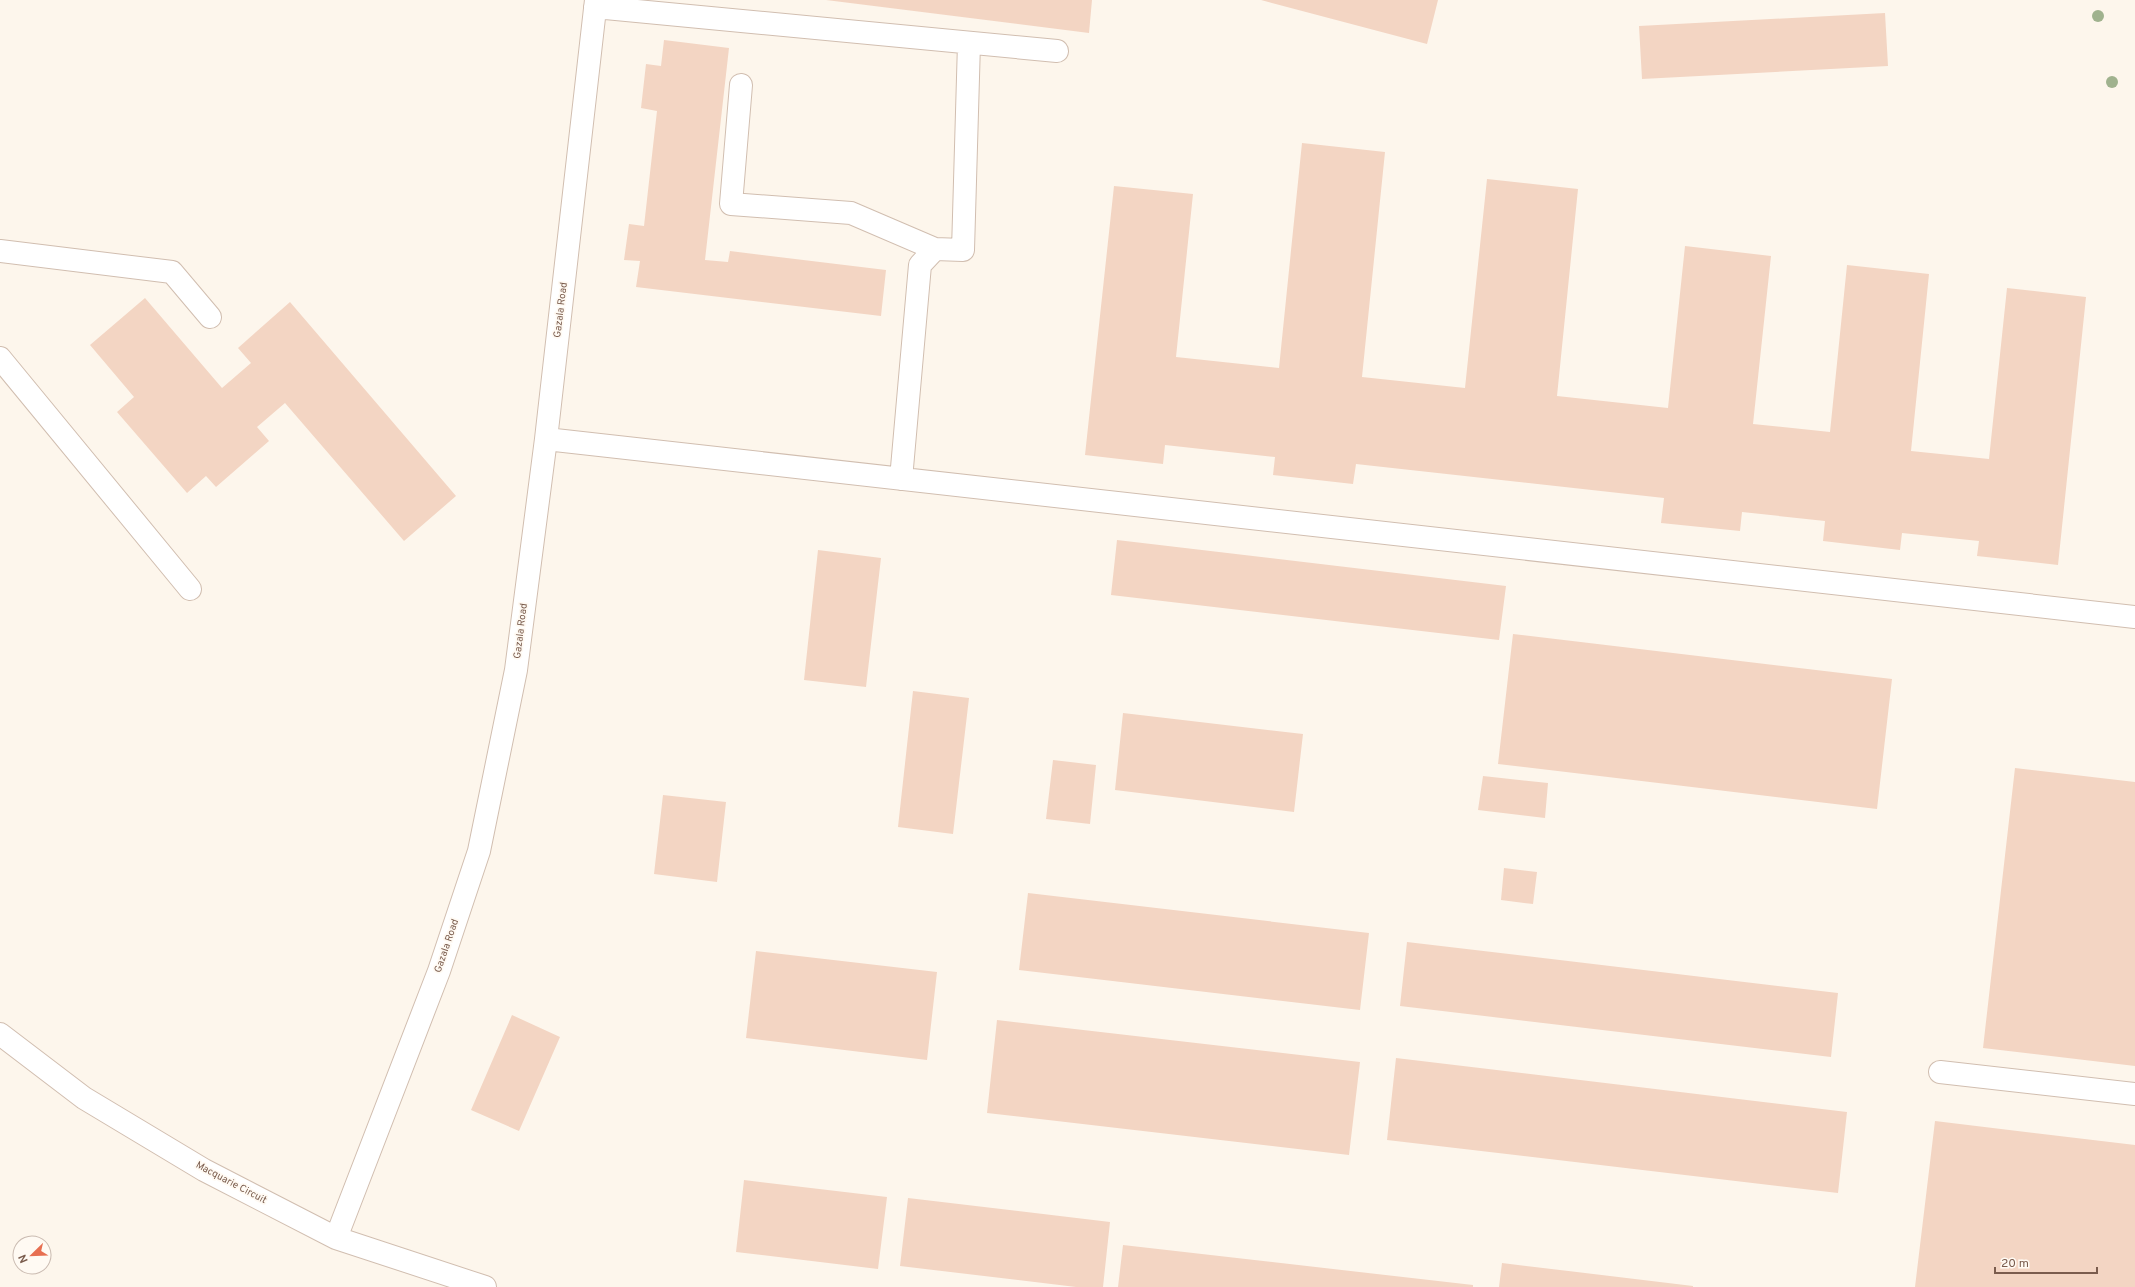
<svg xmlns="http://www.w3.org/2000/svg" width="2135" height="1287" viewBox="0 0 2135 1287" font-family="Overpass,sans-serif">
  <style>
    .building { fill: #f3d5c3 }
    .lines { fill: none; stroke-linecap: round; stroke-linejoin: round }
    .minor-casing { stroke: #d1beb0; stroke-width: 24 }
    .minor { stroke: #fff; stroke-width: 22 }
    .tree { fill: #a0b28e }
    .labels { text-anchor: middle; dominant-baseline: central; stroke-width: 3.5; stroke-linejoin: round; paint-order: stroke }
    .street-label { font-size: 10px; fill: #7a5c4d; stroke: #fffaf3 }
  </style>
  <rect width="100%" height="100%" fill="#fdf6ec"/>
  <!-- building -->
  <path class="building" d="M826,0H1092L1089,33Z
    M1261,0H1438L1427,44Z
    M1885,13L1888,66L1642,79L1639,26Z
    M664,40L729,48L705,260L728,262L730,251L886,270L881,316L636,287L640,261L624,260L629,224L644,226L657,111L641,108L646,64L661,66Z
    M1302,143L1385,152L1362,377L1465,388L1487,179L1578,189L1557,396L1668,408L1685,246L1771,256L1753,424L1830,432L1847,265L1929,274L1911,451L1989,459L2007,288L2086,297L2058,565L1977,556L1979,541L1902,533L1900,550L1823,541L1825,521L1742,512L1740,531L1661,523L1664,498L1356,464L1353,484L1273,475L1275,457L1165,445L1163,464L1085,455L1114,186L1193,194L1176,357L1279,368Z
    M145,298L222,388L251,363L238,348L290,302L456,496L404,541L285,403L257,427L269,441L216,487L206,476L187,493L117,412L134,397L90,345Z
    M1117,540L1506,586L1499,640L1111,595Z
    M818,550L881,558L866,687L804,680Z
    M1513,634L1892,679L1877,809L1498,764Z
    M913,691L969,698L953,834L898,827Z
    M1123,713L1303,734L1294,812L1115,790Z
    M1053,760L1096,765L1090,824L1046,819Z
    M2015,768L2135,782V1066L1983,1048Z
    M1483,776L1548,783L1545,818L1478,810Z
    M663,795L726,802L717,882L654,874Z
    M1504,868L1537,872L1533,904L1501,900Z
    M1028,893L1369,933L1360,1010L1019,970Z
    M1407,942L1838,993L1831,1057L1400,1006Z
    M756,951L937,972L927,1060L746,1038Z
    M512,1015L560,1037L519,1131L471,1110Z
    M997,1020L1360,1062L1349,1155L987,1113Z
    M1396,1058L1847,1112L1838,1193L1387,1140Z
    M1935,1121L2135,1145V1287H1915Z
    M744,1180L887,1197L878,1269L736,1252Z
    M908,1198L1110,1222L1103,1287H1076L900,1266Z
    M1123,1245L1473,1285V1287H1118Z
    M1502,1263L1693,1286V1287H1499Z"/>
  <g class="lines">
    <!-- minor casing -->
    <g class="minor-casing">
      <path id="minor" d="M595,7L1057,51
        M741,85L731,204L851,213L935,249
        M0,251L172,272L210,317
        M0,358L190,589
        M546,439L2135,617
        M901,479L920,265L935,249L963,250L969,43
        M0,1034L84,1098L204,1170L336,1238L485,1287
        M1940,1072L2135,1094
        M336,1238L439,971L479,851L516,670L546,439L596,0"/>
    </g>
    <!-- minor -->
    <use href="#minor" class="minor"/>
  </g>
  <!-- trees -->
  <g class="tree">
    <circle cx="2098" cy="16" r="6"/>
    <circle cx="2112" cy="82" r="6"/>
  </g>
  <g class="labels">
    <!-- street labels -->
    <g class="street-label">
      <text transform="translate(561 310) rotate(-83)">Gazala Road</text>
      <text transform="translate(521 631) rotate(-83)">Gazala Road</text>
      <text transform="translate(447 946) rotate(-71)">Gazala Road</text>
      <text transform="translate(231 1183) rotate(28)">Macquarie Circuit</text>
    </g>
  </g>
  <!-- north arrow -->
  <g transform="translate(32 1255) rotate(247)"><circle r="19" fill="#fffaf3" stroke="#cabbb1"/>
  <path d="M0-3L7 15L0 10L-7 15Z" fill="#e76f51"/>
  <text y="-6" font-size="11" font-weight="bold" text-anchor="middle" fill="#7a5c4d">N</text>
  </g>
  <!-- scale -->
  <path d="M1995 1267v6h102v-6" fill="none" stroke="#7a5c4d" stroke-width="2"/>
  <text x="2001" y="1267" font-size="12" fill="#7a5c4d" stroke="#fffaf3" stroke-width="3" paint-order="stroke">20 m</text>
</svg>
